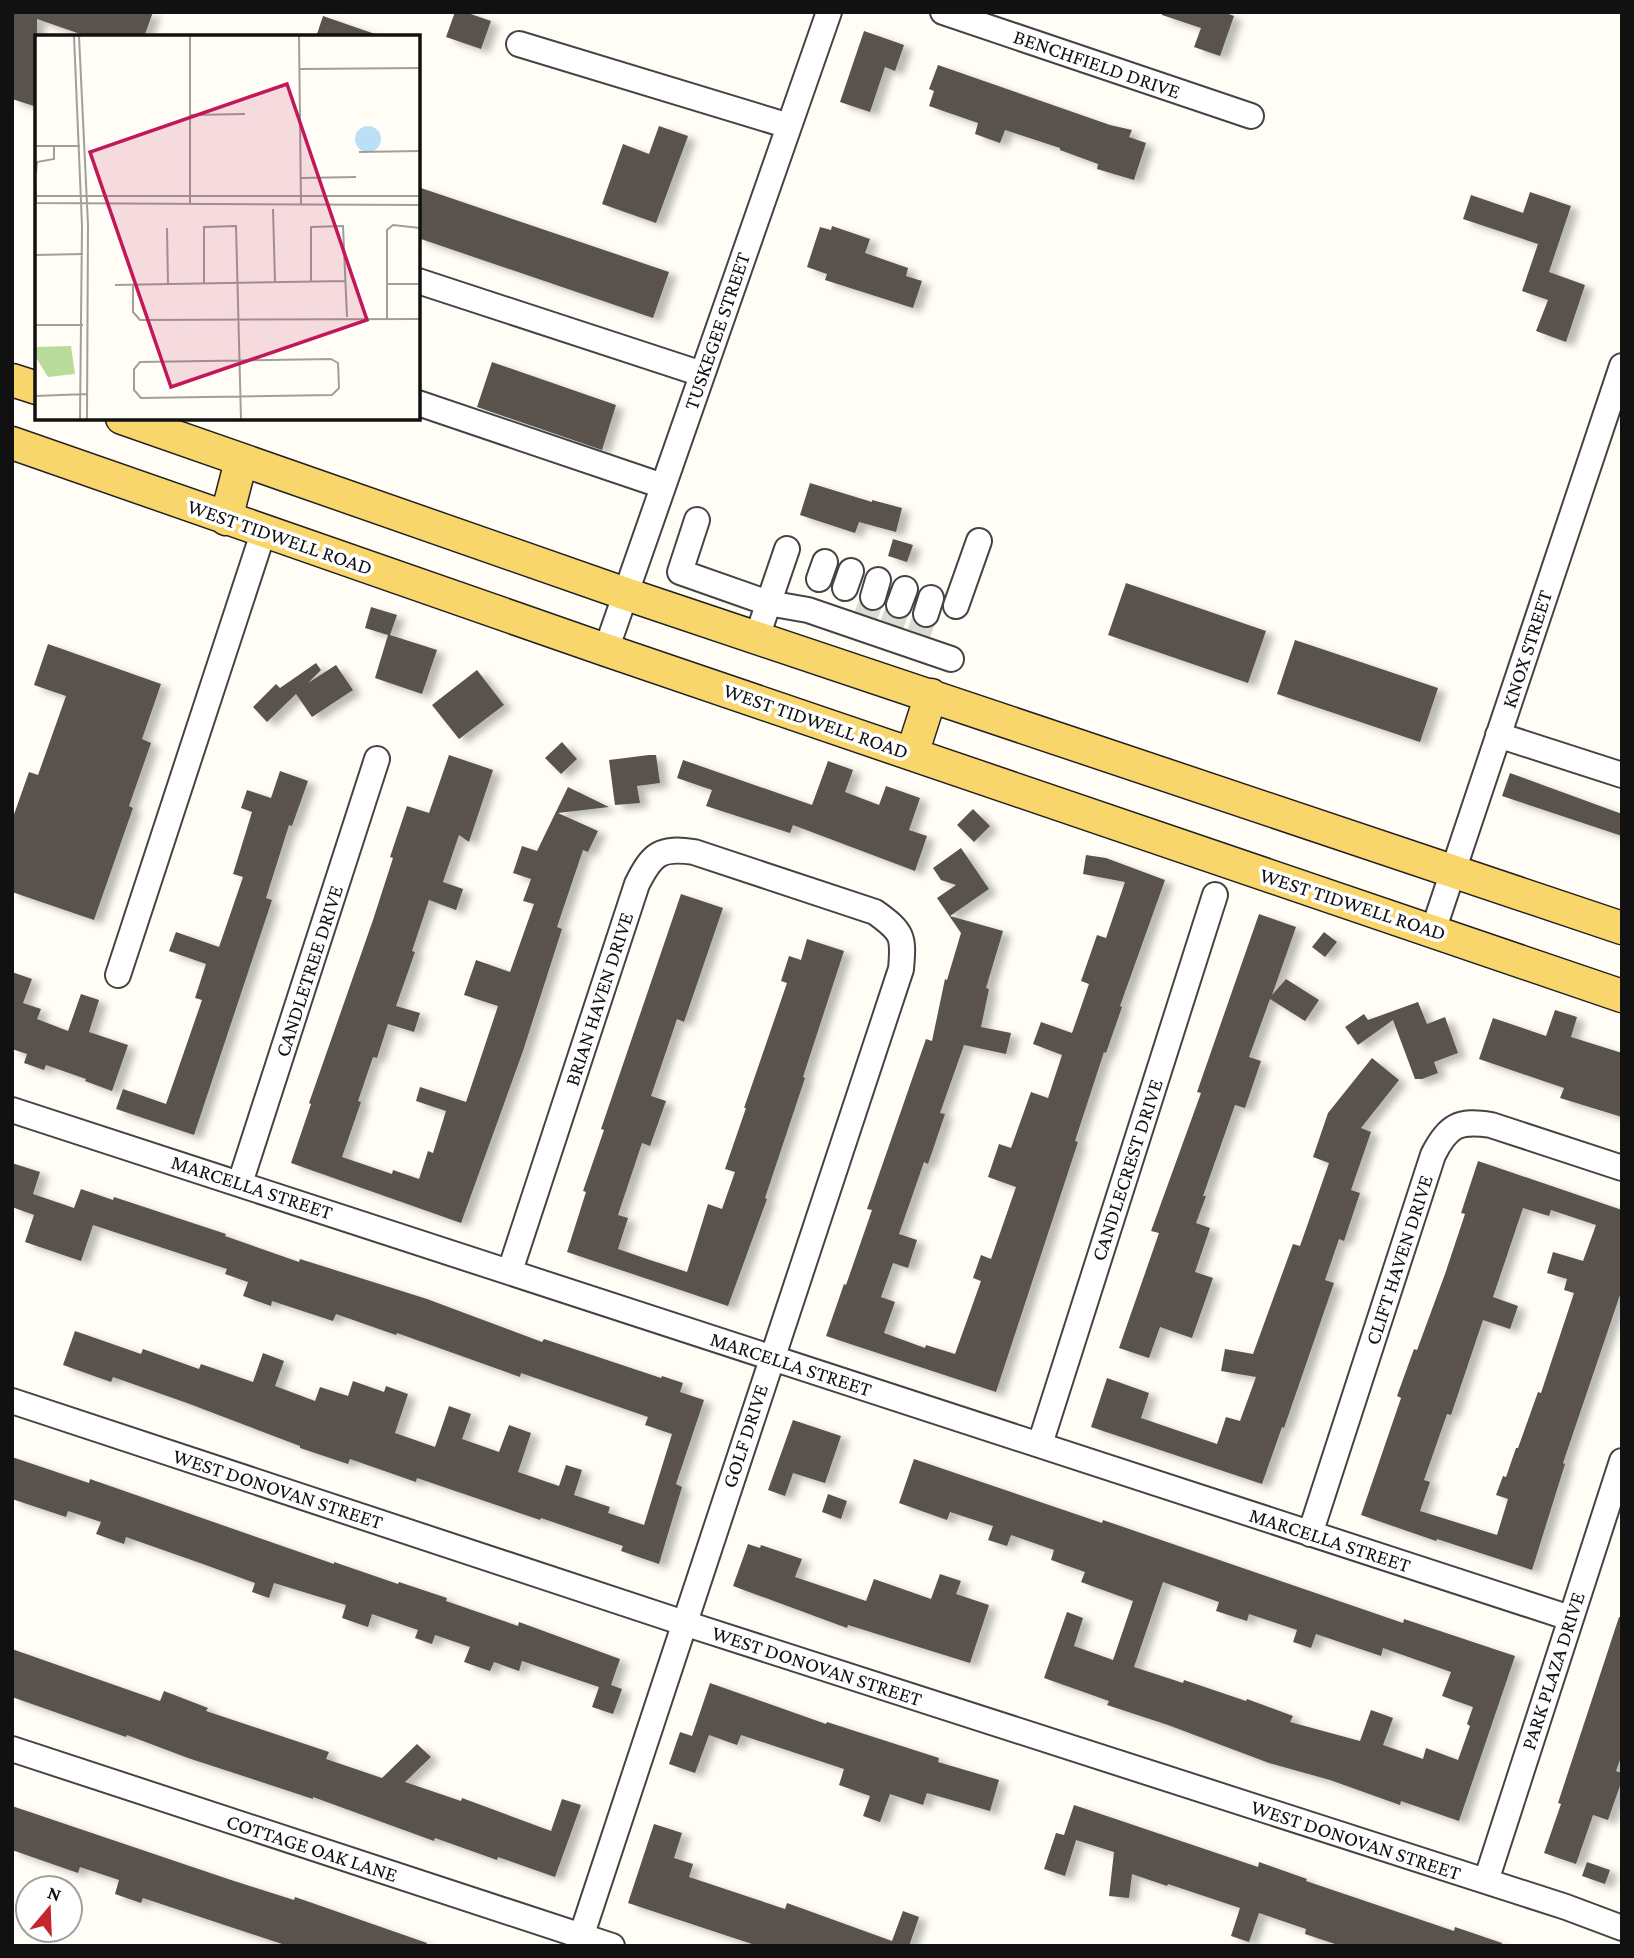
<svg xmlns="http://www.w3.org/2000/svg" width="1634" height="1958" font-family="'Crimson Pro',serif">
  <defs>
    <filter id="shadow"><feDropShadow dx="8" dy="4.5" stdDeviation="3.5" flood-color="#0004"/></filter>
  </defs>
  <rect width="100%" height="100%" fill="#fffdf5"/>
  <path fill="#5a524d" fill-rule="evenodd" filter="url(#shadow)" d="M 12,12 L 153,12 L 144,37 L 89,37 L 37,19 L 37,107 L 12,99 Z
    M 455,12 L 465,12 L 491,21 L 481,49 L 446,37 Z
    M 1162,12 L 1223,12 L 1234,16 L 1220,56 L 1194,47 L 1201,28 L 1162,15 Z
    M 323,16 L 375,34 L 374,37 L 316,37 Z
    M 864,31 L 904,45 L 895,71 L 885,67 L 870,112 L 840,102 Z
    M 938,65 L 1110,125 L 1132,130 L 1129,137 L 1146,143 L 1134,180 L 1097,169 L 1098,164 L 1060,150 L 1060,148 L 1005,130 L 1000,143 L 975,134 L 978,123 L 929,106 L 934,91 L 929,89 Z
    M 659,126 L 688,136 L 656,223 L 602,204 L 623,144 L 649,154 Z
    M 418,187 L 669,272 L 653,318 L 418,238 Z
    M 1530,192 L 1571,206 L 1549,272 L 1585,285 L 1566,342 L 1536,331 L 1548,300 L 1522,291 L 1538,244 L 1463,219 L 1471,195 L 1523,213 Z
    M 832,226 L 870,239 L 865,253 L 908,268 L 906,276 L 922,281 L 913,308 L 825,280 L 827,274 L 807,267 L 820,227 L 831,230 Z
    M 492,362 L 616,405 L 602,450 L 477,407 Z
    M 810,483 L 872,502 L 872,500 L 902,508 L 896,532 L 859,522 L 855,533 L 800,515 Z
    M 893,539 L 913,545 L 907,562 L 888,556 Z
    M 1126,583 L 1266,631 L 1248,683 L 1108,635 Z
    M 371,607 L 397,615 L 390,635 L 437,650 L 422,694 L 375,678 L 388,635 L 365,628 Z
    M 1295,640 L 1438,688 L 1420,742 L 1277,694 Z
    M 48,644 L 161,684 L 142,739 L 151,743 L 129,806 L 133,808 L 94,920 L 12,892 L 12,820 L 29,772 L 38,775 L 66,696 L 34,685 Z
    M 316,663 L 321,670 L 308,683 L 336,665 L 353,690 L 312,717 L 296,694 L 267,722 L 253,707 L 276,684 L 280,688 Z
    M 477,670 L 504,705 L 459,739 L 432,705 Z
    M 562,742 L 577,759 L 561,774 L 545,758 Z
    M 449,755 L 493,770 L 469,842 L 459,835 L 443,882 L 463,889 L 456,910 L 429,900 L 412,951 L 415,952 L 396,1006 L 420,1013 L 414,1032 L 388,1024 L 377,1058 L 373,1057 L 358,1101 L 361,1102 L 342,1157 L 392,1174 L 393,1170 L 419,1179 L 428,1151 L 433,1153 L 446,1111 L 416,1101 L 420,1087 L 466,1102 L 498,1006 L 464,995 L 476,960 L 510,972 L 534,904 L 523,901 L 531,879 L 513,873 L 522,846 L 537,851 L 568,787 L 609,807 L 558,813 L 598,831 L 588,852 L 583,850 L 557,927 L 562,929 L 523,1051 L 461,1223 L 291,1163 L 311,1104 L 309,1103 L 373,920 L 393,858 L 390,857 L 407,806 L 429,813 Z
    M 649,755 L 656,755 L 660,783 L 637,786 L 640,803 L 615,805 L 609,760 Z
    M 683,760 L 812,805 L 828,761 L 853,770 L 845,792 L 879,805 L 886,786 L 920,798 L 909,830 L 927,836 L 915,871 L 793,825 L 790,833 L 706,806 L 712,790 L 677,778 Z
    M 280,771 L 308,781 L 292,826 L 289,825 L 266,898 L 272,900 L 194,1135 L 116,1109 L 123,1089 L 166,1104 L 202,1000 L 195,998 L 206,964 L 169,951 L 176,932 L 219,947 L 243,877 L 233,874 L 252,812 L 241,808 L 247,790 L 271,798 Z
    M 1510,773 L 1622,814 L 1622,836 L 1502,796 Z
    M 973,809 L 990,826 L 974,842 L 957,825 Z
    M 961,848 L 989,889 L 950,916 L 1003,931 L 986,988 L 989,989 L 981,1027 L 1011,1033 L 1006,1054 L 964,1045 L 940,1113 L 945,1114 L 928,1164 L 924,1162 L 899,1234 L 917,1240 L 908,1268 L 893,1263 L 881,1297 L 895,1302 L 884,1333 L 925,1348 L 926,1345 L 955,1354 L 981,1281 L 973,1278 L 981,1255 L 991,1259 L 1016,1187 L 988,1177 L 999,1144 L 1011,1148 L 1031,1092 L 1048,1098 L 1062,1055 L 1033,1044 L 1041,1022 L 1072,1033 L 1089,984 L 1081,981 L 1097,935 L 1106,938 L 1125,882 L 1083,874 L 1086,855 L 1106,858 L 1165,880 L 1120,1006 L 1122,1007 L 1106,1053 L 1104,1052 L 1075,1141 L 1078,1142 L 996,1392 L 826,1336 L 844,1284 L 846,1285 L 872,1210 L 867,1209 L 926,1039 L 932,1041 L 945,979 L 947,980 L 961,933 L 937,898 L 956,885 L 941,880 L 933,868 Z
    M 681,894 L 723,908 L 684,1022 L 677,1019 L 651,1096 L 666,1101 L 650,1146 L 642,1143 L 618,1215 L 628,1218 L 618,1249 L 647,1259 L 687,1272 L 708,1204 L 722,1209 L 735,1172 L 725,1169 L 746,1108 L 744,1108 L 787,983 L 781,981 L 789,956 L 801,960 L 807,939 L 844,951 L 803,1077 L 805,1078 L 765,1198 L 767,1199 L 728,1306 L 567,1252 L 586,1192 L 583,1191 L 604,1130 L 601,1129 Z
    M 1259,914 L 1296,927 L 1272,995 L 1286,979 L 1319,1000 L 1305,1021 L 1270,999 L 1249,1057 L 1261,1061 L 1245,1108 L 1235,1105 L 1203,1196 L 1206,1196 L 1196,1223 L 1210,1228 L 1195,1272 L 1213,1278 L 1192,1338 L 1160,1327 L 1149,1358 L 1119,1348 L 1159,1233 L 1151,1231 L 1201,1093 L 1197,1092 Z
    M 1324,932 L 1337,942 L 1325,957 L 1312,947 Z
    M 12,972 L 32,979 L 23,1003 L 41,1009 L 37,1019 L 68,1031 L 81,994 L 99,1000 L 89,1032 L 128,1045 L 112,1091 L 85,1081 L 86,1079 L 46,1065 L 44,1070 L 24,1063 L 27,1054 L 12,1049 Z
    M 1418,1002 L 1427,1024 L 1445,1017 L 1458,1053 L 1434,1062 L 1438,1073 L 1422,1079 L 1415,1079 L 1393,1020 L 1358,1045 L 1345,1027 L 1364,1014 L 1368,1020 Z
    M 1555,1010 L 1577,1017 L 1571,1037 L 1622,1053 L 1622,1117 L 1560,1098 L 1564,1088 L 1479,1059 L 1493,1018 L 1546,1036 Z
    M 1372,1058 L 1399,1080 L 1361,1128 L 1371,1132 L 1351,1190 L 1360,1193 L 1344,1241 L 1339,1239 L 1325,1280 L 1334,1283 L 1284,1428 L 1282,1427 L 1262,1484 L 1091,1427 L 1107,1378 L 1149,1393 L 1141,1418 L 1217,1444 L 1226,1417 L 1240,1421 L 1256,1377 L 1221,1371 L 1225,1349 L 1253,1354 L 1293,1244 L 1300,1246 L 1329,1163 L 1313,1157 L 1328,1113 Z
    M 1478,1161 L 1622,1210 L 1622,1289 L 1563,1463 L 1565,1464 L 1532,1570 L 1437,1539 L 1436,1541 L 1361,1515 L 1401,1398 L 1397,1396 L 1414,1349 L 1417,1350 L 1445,1274 L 1465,1214 L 1461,1213 ZM 1523,1208 L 1549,1216 L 1551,1210 L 1596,1225 L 1583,1261 L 1553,1252 L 1547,1273 L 1567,1279 L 1564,1290 L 1574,1293 L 1541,1393 L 1538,1392 L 1518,1448 L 1516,1448 L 1506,1477 L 1503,1476 L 1496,1495 L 1508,1499 L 1497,1535 L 1420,1511 L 1430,1482 L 1424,1480 L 1447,1414 L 1451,1415 L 1483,1320 L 1510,1329 L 1518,1306 L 1493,1297 Z
    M 12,1163 L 40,1172 L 33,1194 L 74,1208 L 81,1189 L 113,1200 L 114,1197 L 226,1234 L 225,1236 L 299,1262 L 300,1259 L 427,1299 L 542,1342 L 544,1339 L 661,1378 L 662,1376 L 683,1383 L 680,1392 L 704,1400 L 676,1484 L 682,1487 L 659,1564 L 621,1551 L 623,1546 L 541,1518 L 540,1520 L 417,1478 L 416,1482 L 350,1459 L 348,1464 L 300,1448 L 300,1446 L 187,1403 L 113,1377 L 111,1382 L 63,1365 L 75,1331 L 141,1354 L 143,1349 L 199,1369 L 201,1364 L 253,1382 L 263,1353 L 284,1361 L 275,1386 L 315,1401 L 320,1387 L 348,1396 L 353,1381 L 384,1392 L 386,1386 L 408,1394 L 395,1433 L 435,1447 L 449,1406 L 471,1414 L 462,1439 L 499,1452 L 509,1425 L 531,1433 L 518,1472 L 559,1486 L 566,1465 L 582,1470 L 574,1495 L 610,1507 L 608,1513 L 644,1525 L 672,1434 L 645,1425 L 648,1417 L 521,1373 L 520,1377 L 397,1333 L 396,1335 L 336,1314 L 333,1321 L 272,1301 L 271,1306 L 243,1296 L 248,1282 L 225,1274 L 227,1269 L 93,1225 L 81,1261 L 25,1242 L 34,1215 L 12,1207 Z
    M 793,1420 L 841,1436 L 825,1483 L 793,1473 L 785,1496 L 768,1490 Z
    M 12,1457 L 89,1483 L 90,1479 L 334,1564 L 334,1562 L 398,1584 L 399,1582 L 447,1598 L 446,1601 L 518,1626 L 519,1622 L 620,1659 L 611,1685 L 622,1689 L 613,1714 L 592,1707 L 599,1687 L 522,1661 L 519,1671 L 494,1662 L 490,1671 L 464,1662 L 470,1647 L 435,1635 L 432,1644 L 415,1638 L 418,1630 L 372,1614 L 368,1627 L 342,1618 L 346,1605 L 274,1583 L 269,1598 L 252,1592 L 255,1583 L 200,1563 L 126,1537 L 124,1544 L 96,1534 L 101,1522 L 68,1511 L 66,1517 L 12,1499 Z
    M 914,1459 L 1102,1523 L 1103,1520 L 1403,1623 L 1404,1619 L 1515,1656 L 1459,1821 L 1401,1801 L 1400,1805 L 1330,1780 L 1269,1763 L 1168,1725 L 1107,1705 L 1109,1701 L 1044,1678 L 1067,1612 L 1083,1618 L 1074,1646 L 1113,1660 L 1133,1601 L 1081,1582 L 1085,1572 L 1051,1560 L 1054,1550 L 1011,1535 L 1007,1546 L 988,1540 L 993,1526 L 950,1512 L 947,1520 L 899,1503 ZM 1163,1582 L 1219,1602 L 1216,1611 L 1247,1621 L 1249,1614 L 1297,1630 L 1293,1642 L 1311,1648 L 1316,1634 L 1381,1656 L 1383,1648 L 1451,1672 L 1442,1696 L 1473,1707 L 1467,1724 L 1470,1726 L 1458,1760 L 1426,1748 L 1423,1759 L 1383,1745 L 1393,1718 L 1371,1710 L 1360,1741 L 1290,1722 L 1293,1716 L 1247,1699 L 1246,1701 L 1184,1680 L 1183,1683 L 1134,1667 Z
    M 828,1494 L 847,1501 L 841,1519 L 822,1512 Z
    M 748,1544 L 760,1548 L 761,1545 L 802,1559 L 795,1577 L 866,1601 L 874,1579 L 931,1599 L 940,1574 L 961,1581 L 956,1594 L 989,1605 L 970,1663 L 848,1625 L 847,1628 L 733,1586 Z
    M 1619,1617 L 1622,1617 L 1622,1754 L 1616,1771 L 1622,1773 L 1622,1780 L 1608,1820 L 1593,1815 L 1576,1864 L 1544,1853 L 1561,1804 L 1558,1803 Z
    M 12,1649 L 160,1701 L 164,1691 L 208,1708 L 206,1711 L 329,1752 L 326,1759 L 382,1778 L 417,1744 L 431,1757 L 405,1782 L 461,1801 L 462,1798 L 551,1831 L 562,1799 L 581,1805 L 555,1877 L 498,1857 L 497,1860 L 435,1838 L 434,1841 L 313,1797 L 313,1799 L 188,1758 L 127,1735 L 126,1737 L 12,1697 Z
    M 710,1683 L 826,1724 L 827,1722 L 939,1758 L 938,1762 L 999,1780 L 990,1811 L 927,1793 L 923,1805 L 890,1794 L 880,1822 L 863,1816 L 870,1796 L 839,1785 L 844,1769 L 741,1735 L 737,1745 L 709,1735 L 695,1773 L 669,1764 L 680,1732 L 692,1736 Z
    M 1074,1805 L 1258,1867 L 1259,1862 L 1307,1879 L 1306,1881 L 1454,1931 L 1455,1927 L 1502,1943 L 1501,1946 L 1341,1946 L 1305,1934 L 1306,1929 L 1259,1913 L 1249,1942 L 1231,1936 L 1240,1908 L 1168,1884 L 1167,1886 L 1132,1874 L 1129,1898 L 1109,1896 L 1114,1852 L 1076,1840 L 1065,1876 L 1044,1869 L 1056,1833 L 1064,1835 Z
    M 12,1806 L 231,1880 L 294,1900 L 295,1897 L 427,1943 L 426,1946 L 288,1946 L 143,1898 L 141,1903 L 115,1894 L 119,1880 L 80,1867 L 78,1873 L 12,1850 Z
    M 654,1824 L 682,1833 L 674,1858 L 693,1864 L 689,1877 L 785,1909 L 787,1903 L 892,1941 L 903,1911 L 919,1917 L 909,1946 L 758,1946 L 628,1903 Z
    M 1587,1862 L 1610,1870 L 1605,1884 L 1582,1876 Z"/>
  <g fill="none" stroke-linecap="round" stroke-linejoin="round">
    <path stroke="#dbdad3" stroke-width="24" stroke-dasharray="24 12" stroke-linecap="butt" d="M 865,618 L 873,597
      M 891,627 L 899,605
      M 919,633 L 926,614"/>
    <defs>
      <path id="minor" d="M 943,12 L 1251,116
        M 519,44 L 789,126
        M 418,281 L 702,374
        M 418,403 L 663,486
        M 697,520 L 680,572 L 768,603 L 808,610 L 951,659
        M 819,579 L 825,562
        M 845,588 L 851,571
        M 873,597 L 878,580
        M 899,605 L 905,589
        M 956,606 L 979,541
        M 926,614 L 931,598
        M 757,637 L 787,549
        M 606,650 L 829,12
        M 1498,735 L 1622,775
        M 1433,931 L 1622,366
        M 118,975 L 264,530
        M 12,1110 L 1570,1618
        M 240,1183 L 377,759
        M 510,1271 L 637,884 C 652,854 660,847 694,852 L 875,912 C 903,932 904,936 901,969 L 578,1946
        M 12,1401 L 684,1623 L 1566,1907 L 1622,1928
        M 1040,1444 L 1215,895
        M 1310,1534 L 1433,1155 C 1448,1125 1459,1120 1491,1125 L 1622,1168
        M 12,1749 L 612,1946
        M 1486,1881 L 1622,1461"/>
      <path id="major" d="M 12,380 L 37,388
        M 122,418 L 626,594 L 1622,928
        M 12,443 L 606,650 L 1622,996
        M 226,519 L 241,461
        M 912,754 L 931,695"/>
    </defs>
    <use href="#minor" stroke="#444" stroke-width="28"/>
    <use href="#major" stroke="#222" stroke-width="35"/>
    <use href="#minor" stroke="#fff" stroke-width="24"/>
    <use href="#major" stroke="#f9d66b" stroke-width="32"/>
  </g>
  <g text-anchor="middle" stroke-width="7" stroke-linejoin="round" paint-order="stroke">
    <g font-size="21" fill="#111" stroke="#fff">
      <text transform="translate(1097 64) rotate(19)" y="7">BENCHFIELD DRIVE</text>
      <text transform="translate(717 331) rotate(-71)" y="7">TUSKEGEE STREET</text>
      <text transform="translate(280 537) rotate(19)" y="7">WEST TIDWELL ROAD</text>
      <text transform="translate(1527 649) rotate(-72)" y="7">KNOX STREET</text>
      <text transform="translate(816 721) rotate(19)" y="7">WEST TIDWELL ROAD</text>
      <text transform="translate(1353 904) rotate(18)" y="7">WEST TIDWELL ROAD</text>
      <text transform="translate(309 971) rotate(-72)" y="7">CANDLETREE DRIVE</text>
      <text transform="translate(599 999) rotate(-72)" y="7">BRIAN HAVEN DRIVE</text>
      <text transform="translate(1127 1170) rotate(-72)" y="7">CANDLECREST DRIVE</text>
      <text transform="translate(252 1187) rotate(18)" y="7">MARCELLA STREET</text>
      <text transform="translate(1399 1260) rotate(-72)" y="7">CLIFT HAVEN DRIVE</text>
      <text transform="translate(791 1364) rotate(18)" y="7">MARCELLA STREET</text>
      <text transform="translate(745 1436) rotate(-72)" y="7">GOLF DRIVE</text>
      <text transform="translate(278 1489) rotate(18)" y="7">WEST DONOVAN STREET</text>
      <text transform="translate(1330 1540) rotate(18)" y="7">MARCELLA STREET</text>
      <text transform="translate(817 1666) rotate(18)" y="7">WEST DONOVAN STREET</text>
      <text transform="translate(1553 1671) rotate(-72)" y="7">PARK PLAZA DRIVE</text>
      <text transform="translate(1356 1840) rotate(18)" y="7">WEST DONOVAN STREET</text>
      <text transform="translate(312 1848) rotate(18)" y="7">COTTAGE OAK LANE</text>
    </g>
  </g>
  <g transform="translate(35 35)">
    <rect width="385" height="385" fill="#fffdf5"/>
    <path d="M 36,311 L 40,339 L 13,342 L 0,321 L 0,312 Z" fill="#b9dc9c"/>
    <path d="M320 104a13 13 0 1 1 26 0a13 13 0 1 1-26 0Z" fill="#b9e0f7"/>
    <path fill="none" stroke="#a09f9a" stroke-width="2" d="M 39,1 L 47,191 L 45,384M 44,1 L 53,190 L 52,384M 155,1 L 155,170M 264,1 L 266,169M 265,34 L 385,33M 155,80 L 210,79M 0,111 L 45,111M 324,117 L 385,116M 0,138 L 1,168M 1,138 L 2,127 L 19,124 L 19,111M 266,143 L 321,142M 0,161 L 385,161M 0,168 L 385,170M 238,174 L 240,247M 132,193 L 133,249M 0,220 L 48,219M 276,247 L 276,192 L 308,191 L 312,282M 169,249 L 169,192 L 201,191 L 206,384M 352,249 L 385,249M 80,250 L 311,246M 98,250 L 98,277 L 105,285 L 385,284M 352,284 L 352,195 L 358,190 L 385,193M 0,290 L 48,290M 296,324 L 303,328 L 304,353 L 297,360 L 106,363 L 99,355 L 99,334 L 105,327 ZM 0,361 L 52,359"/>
    <path fill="#c2185b" fill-opacity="0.15" stroke="#c2185b" stroke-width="3.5" d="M 252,49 L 332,285 L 136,352 L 55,117 Z"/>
    <rect width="385" height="385" fill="none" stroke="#111" stroke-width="3.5"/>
  </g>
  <rect width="1634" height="1958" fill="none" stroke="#111111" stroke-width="28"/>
  <g transform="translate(49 1909) rotate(19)"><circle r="33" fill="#ffffff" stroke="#a0a0a0" stroke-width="2"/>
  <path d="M0-5L12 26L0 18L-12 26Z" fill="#c4262e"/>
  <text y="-10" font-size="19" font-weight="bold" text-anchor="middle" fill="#111111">N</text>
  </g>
</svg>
